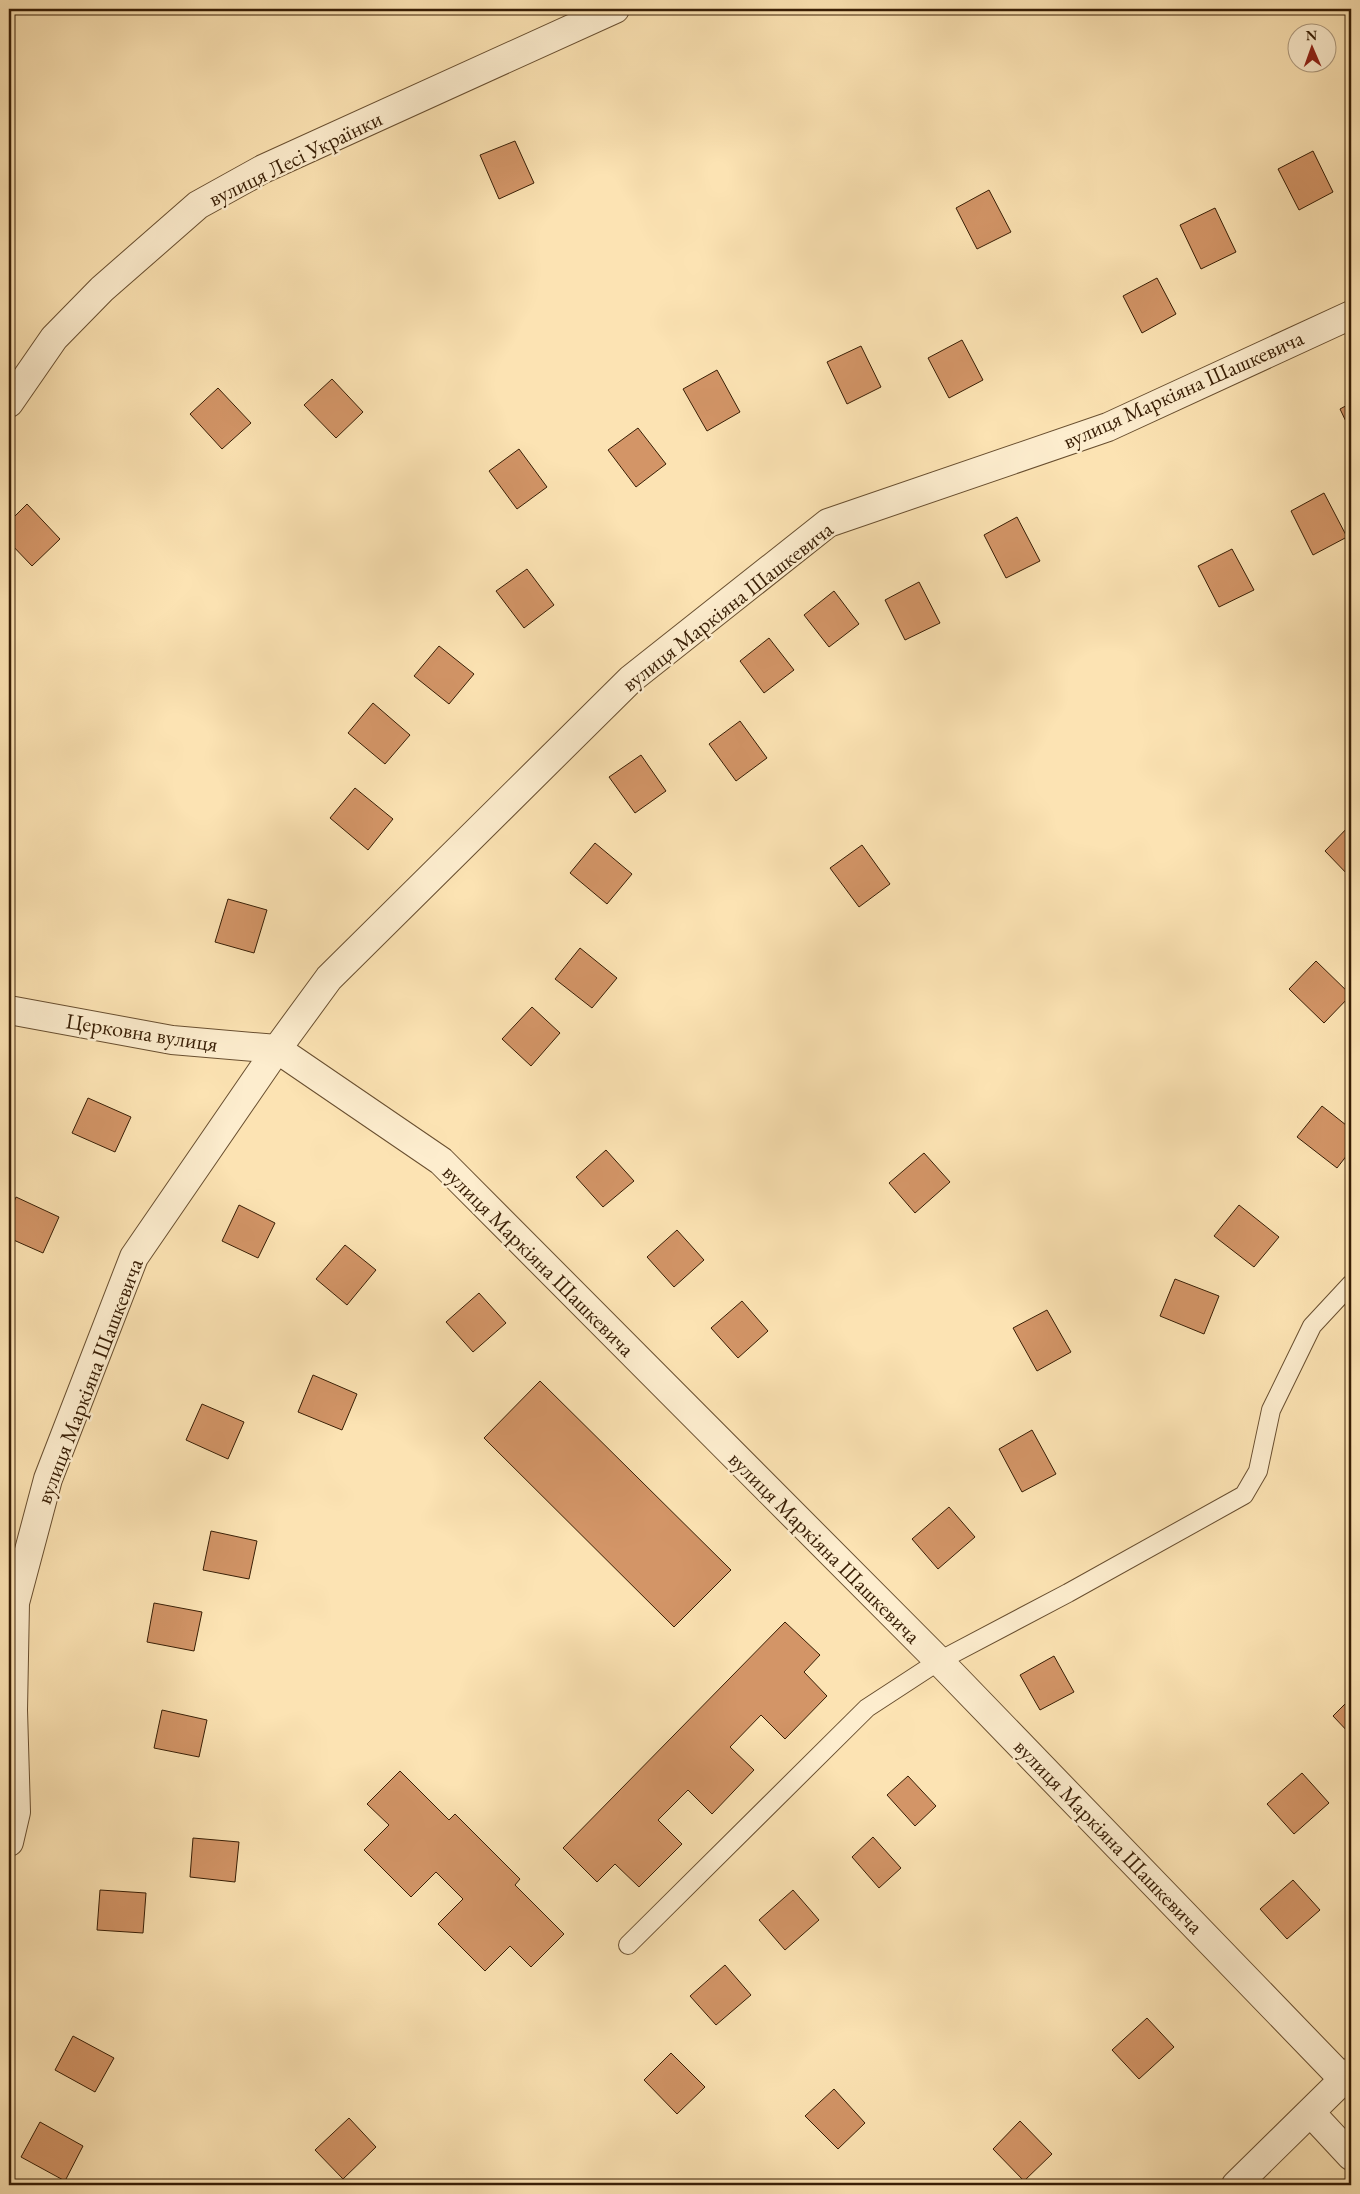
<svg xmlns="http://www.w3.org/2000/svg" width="1360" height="2194" font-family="'EB Garamond',serif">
  <rect width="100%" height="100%" fill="#fce3b3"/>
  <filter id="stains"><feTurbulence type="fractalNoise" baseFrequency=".004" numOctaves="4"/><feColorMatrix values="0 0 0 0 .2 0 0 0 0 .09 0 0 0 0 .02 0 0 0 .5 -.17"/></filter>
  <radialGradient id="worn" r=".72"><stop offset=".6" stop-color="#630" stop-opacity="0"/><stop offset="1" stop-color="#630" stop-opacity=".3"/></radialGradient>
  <path fill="#d39567" stroke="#381e05" d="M 515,141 L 534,183 L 499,199 L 480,155 Z
    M 1313,151 L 1333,192 L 1299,210 L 1278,169 Z
    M 989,190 L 1011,232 L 977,249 L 956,208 Z
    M 1215,208 L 1236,252 L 1201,269 L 1180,225 Z
    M 1157,278 L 1176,314 L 1142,333 L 1123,296 Z
    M 962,340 L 983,380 L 949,398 L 928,358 Z
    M 861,346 L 881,387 L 847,404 L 827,362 Z
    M 717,370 L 740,412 L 707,431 L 683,389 Z
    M 332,379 L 363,412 L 336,438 L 304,405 Z
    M 218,388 L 251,423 L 222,449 L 190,414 Z
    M 1351,403 L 1351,432 L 1340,409 Z
    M 638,428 L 666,464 L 636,487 L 608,450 Z
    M 519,449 L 547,487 L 517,509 L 489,471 Z
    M 1324,493 L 1347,537 L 1313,555 L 1291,511 Z
    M 27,504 L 60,539 L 32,566 L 9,542 L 9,522 Z
    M 1017,517 L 1040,561 L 1006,578 L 984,535 Z
    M 1232,549 L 1254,590 L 1219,607 L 1198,566 Z
    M 527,569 L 554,605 L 524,628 L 496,591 Z
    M 919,582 L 940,623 L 905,640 L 885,600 Z
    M 834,591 L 859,624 L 829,647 L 804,615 Z
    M 769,638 L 794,670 L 764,693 L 740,661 Z
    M 439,646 L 474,674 L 449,704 L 414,676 Z
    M 373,703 L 410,735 L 385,764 L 348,733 Z
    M 740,721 L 767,758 L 736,781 L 709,744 Z
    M 641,755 L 666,791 L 635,813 L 609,777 Z
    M 355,788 L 393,819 L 368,850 L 330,818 Z
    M 1351,824 L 1351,878 L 1325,851 Z
    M 595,843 L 632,874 L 607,904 L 570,873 Z
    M 862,845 L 890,884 L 859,907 L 830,868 Z
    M 228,899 L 267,910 L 254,953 L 215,942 Z
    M 580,948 L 617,978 L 592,1008 L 555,979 Z
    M 1316,961 L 1351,995 L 1324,1023 L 1289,989 Z
    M 532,1007 L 560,1033 L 531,1066 L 502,1039 Z
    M 88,1098 L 131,1117 L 115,1152 L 72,1133 Z
    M 1322,1106 L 1351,1129 L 1351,1150 L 1337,1168 L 1297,1137 Z
    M 606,1150 L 634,1181 L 603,1207 L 576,1177 Z
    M 924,1153 L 950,1182 L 915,1213 L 889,1183 Z
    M 16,1197 L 59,1217 L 43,1253 L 9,1238 L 9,1214 Z
    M 239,1205 L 275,1223 L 258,1258 L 222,1241 Z
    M 1239,1205 L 1279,1237 L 1254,1267 L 1214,1236 Z
    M 677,1230 L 704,1260 L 674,1287 L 647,1257 Z
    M 345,1245 L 376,1270 L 347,1305 L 316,1279 Z
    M 1175,1279 L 1219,1296 L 1204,1334 L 1160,1316 Z
    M 479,1293 L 506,1323 L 473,1352 L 446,1322 Z
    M 742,1301 L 768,1331 L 738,1358 L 711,1328 Z
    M 1047,1310 L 1071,1352 L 1037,1371 L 1013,1328 Z
    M 313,1375 L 357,1394 L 342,1430 L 298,1412 Z
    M 540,1381 L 731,1570 L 674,1627 L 484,1438 Z
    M 202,1404 L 244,1422 L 228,1459 L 186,1440 Z
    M 1032,1430 L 1056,1474 L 1022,1492 L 999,1449 Z
    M 949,1507 L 975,1537 L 938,1569 L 912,1539 Z
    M 211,1531 L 257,1541 L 249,1579 L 203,1570 Z
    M 154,1603 L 202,1612 L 194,1651 L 147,1642 Z
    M 785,1622 L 820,1655 L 804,1672 L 827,1696 L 785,1739 L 761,1715 L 730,1747 L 754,1770 L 712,1814 L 688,1790 L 658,1820 L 682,1844 L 639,1887 L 615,1864 L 597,1882 L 563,1848 Z
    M 1054,1656 L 1074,1692 L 1040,1710 L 1020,1675 Z
    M 1351,1698 L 1351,1735 L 1333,1716 Z
    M 162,1710 L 207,1720 L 199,1757 L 154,1748 Z
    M 400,1771 L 449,1820 L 455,1814 L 520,1879 L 515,1885 L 564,1934 L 531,1967 L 510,1946 L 485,1971 L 438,1924 L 463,1899 L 436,1872 L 411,1897 L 364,1850 L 389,1825 L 367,1804 Z
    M 1302,1773 L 1329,1803 L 1294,1834 L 1267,1804 Z
    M 908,1776 L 936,1806 L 915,1826 L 887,1795 Z
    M 873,1837 L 901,1868 L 879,1888 L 852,1857 Z
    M 193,1838 L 239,1842 L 235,1882 L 190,1877 Z
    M 1293,1880 L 1320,1910 L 1287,1939 L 1260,1909 Z
    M 100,1890 L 146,1893 L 143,1933 L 97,1930 Z
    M 793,1890 L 819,1920 L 785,1950 L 759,1920 Z
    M 725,1965 L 751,1995 L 716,2025 L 690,1996 Z
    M 1147,2018 L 1174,2047 L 1139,2079 L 1112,2050 Z
    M 73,2036 L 114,2058 L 95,2092 L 55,2070 Z
    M 671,2053 L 705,2087 L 677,2114 L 644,2080 Z
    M 834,2089 L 865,2123 L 838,2149 L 805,2116 Z
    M 349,2118 L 376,2147 L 343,2179 L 315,2150 Z
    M 1020,2121 L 1052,2154 L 1024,2181 L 993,2149 Z
    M 40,2122 L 83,2146 L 65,2181 L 21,2157 Z"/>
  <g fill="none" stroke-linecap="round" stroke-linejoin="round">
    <defs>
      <path id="service" d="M 628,1945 L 867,1708 L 939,1661 L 1068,1593 L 1244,1495 L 1258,1471 L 1271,1410 L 1312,1326 L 1351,1284"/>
      <path id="minor" d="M 9,403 L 54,338 L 102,289 L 198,205 L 263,169 L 615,9
        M 9,1010 L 172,1040 L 277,1049 L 441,1161 L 939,1661 L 1344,2080
        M 9,1842 L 16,1812 L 13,1710 L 15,1603 L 48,1479 L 134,1257 L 277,1049 L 329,978 L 631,679 L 828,523 L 1108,427 L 1351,315
        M 1311,2113 L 1351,2156"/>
      <path id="tertiary" d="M 1236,2185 L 1351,2072"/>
    </defs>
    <use href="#service" stroke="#694f30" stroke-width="20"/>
    <use href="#minor" stroke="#694f30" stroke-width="30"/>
    <use href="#tertiary" stroke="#694f30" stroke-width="30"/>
    <use href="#service" stroke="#fdedce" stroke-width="18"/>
    <use href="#minor" stroke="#fdedce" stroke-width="28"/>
    <use href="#tertiary" stroke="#fdedce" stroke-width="28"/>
  </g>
  <g text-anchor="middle" stroke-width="5" stroke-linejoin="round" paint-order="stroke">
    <g font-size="22" fill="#381e05" stroke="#fdedce">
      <text transform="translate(295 158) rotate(-26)" y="8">вулиця Лесі Українки</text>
      <text transform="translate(1183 389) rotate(-24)" y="8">вулиця Маркіяна Шашкевича</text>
      <text transform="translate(727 606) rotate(-38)" y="8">вулиця Маркіяна Шашкевича</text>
      <text transform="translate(142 1032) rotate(9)" y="8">Церковна вулиця</text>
      <text transform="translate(539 1260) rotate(45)" y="8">вулиця Маркіяна Шашкевича</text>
      <text transform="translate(89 1381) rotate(-69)" y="8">вулиця Маркіяна Шашкевича</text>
      <text transform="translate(825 1547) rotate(45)" y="8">вулиця Маркіяна Шашкевича</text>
      <text transform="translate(1109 1836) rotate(46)" y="8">вулиця Маркіяна Шашкевича</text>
    </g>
  </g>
  <rect width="1360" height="2194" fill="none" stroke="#fce3b3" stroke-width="30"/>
  <rect x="10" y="10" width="1340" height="2174" fill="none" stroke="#381e05" stroke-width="2.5"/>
  <rect x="15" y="15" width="1330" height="2164" fill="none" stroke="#381e05"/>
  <g transform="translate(1312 48) rotate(358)"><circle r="24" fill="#fdedce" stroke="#ae9a7e"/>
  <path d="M0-4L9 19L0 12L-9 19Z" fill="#8f2418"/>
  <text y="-8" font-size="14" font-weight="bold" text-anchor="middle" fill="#381e05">N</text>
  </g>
  <rect width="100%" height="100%" filter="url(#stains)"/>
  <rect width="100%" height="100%" fill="url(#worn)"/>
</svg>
